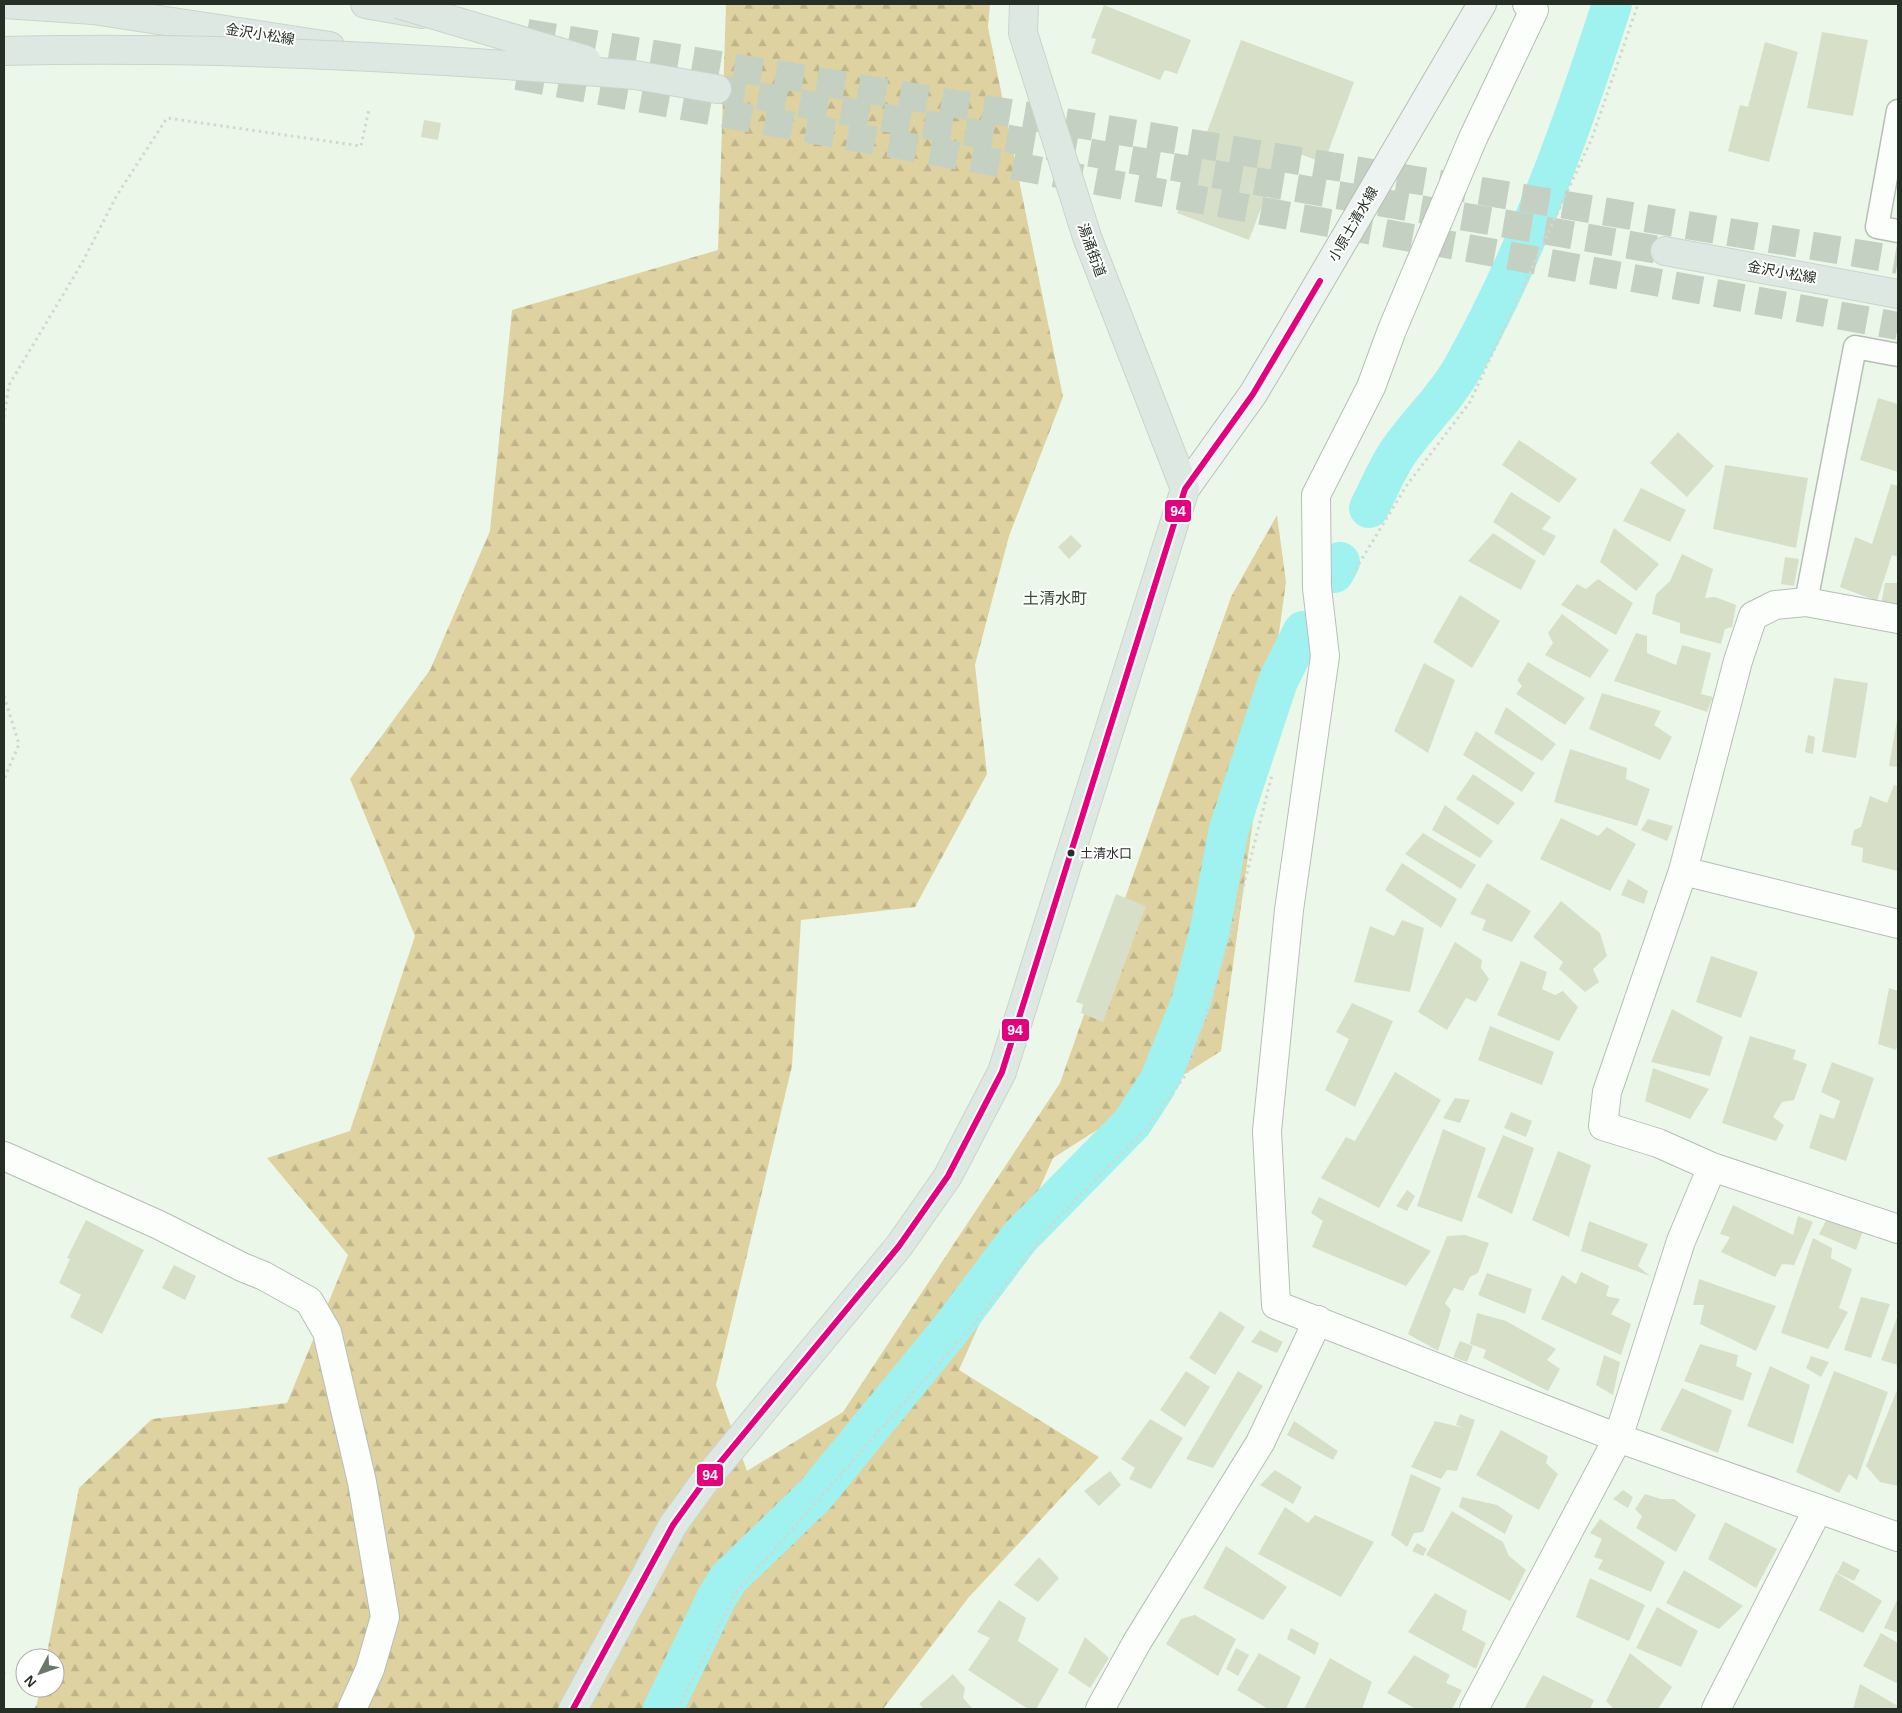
<svg xmlns="http://www.w3.org/2000/svg" width="1902" height="1713" font-family="Helvetica,'Noto Sans JP',sans-serif">
  <defs>
    <pattern id="forest-firs" width="22" height="20" patternUnits="userSpaceOnUse" patternTransform="scale(1.25)"><rect width="22" height="20" fill="#dfd2a1"/><path d="M5 1l3.5 6h-7zM16 11l3.5 6h-7z" fill="#bfb58a"/></pattern>
  </defs>
  <rect width="100%" height="100%" fill="#ebf8e9"/>
  <path fill="url(#forest-firs)" d="M 726,4 L 990,4 L 988,27 L 1063,397 L 1009,536 L 975,665 L 987,774 L 915,907 L 801,920 L 792,1066 L 716,1385 L 747,1471 L 843,1412 L 1060,1083 L 1231,597 L 1277,515 L 1286,582 L 1221,1051 L 1053,1158 L 959,1370 L 1099,1457 L 969,1597 L 883,1709 L 34,1709 L 37,1704 L 40,1688 L 55,1688 L 55,1658 L 46,1658 L 79,1488 L 152,1419 L 287,1403 L 348,1255 L 267,1158 L 350,1131 L 415,936 L 350,779 L 430,670 L 490,531 L 512,310 L 718,250 Z"/>
  <g fill="none" stroke-linecap="round" stroke-linejoin="round">
    <path stroke="#9ff2f0" stroke-width="40" d="M 1369,508 C 1379,489 1387,468 1399,451 C 1419,422 1446,398 1463,367 C 1527,253 1572,128 1612,4
      M 1334,573 L 1340,562
      M 1161,1077 L 1191,1002 L 1210,929 L 1229,829 L 1278,681 L 1303,631
      M 663,1709 L 717,1597 L 728,1579 L 815,1495 L 950,1330 L 1020,1237 L 1132,1123 L 1156,1086"/>
  </g>
  <path fill="#d7dfc8" d="M 1104,5 L 1191,40 L 1177,74 L 1165,70 L 1160,80 L 1091,53 L 1096,39 L 1091,38 Z
    M 1822,32 L 1868,40 L 1853,116 L 1807,108 Z
    M 1241,40 L 1354,82 L 1324,163 L 1284,148 L 1249,240 L 1177,213 Z
    M 1765,42 L 1798,52 L 1769,162 L 1728,151 L 1740,105 L 1748,107 Z
    M 424,120 L 441,123 L 438,140 L 421,137 Z
    M 1878,398 L 1898,404 L 1898,472 L 1860,460 Z
    M 1678,432 L 1714,466 L 1687,497 L 1650,463 Z
    M 1519,440 L 1577,479 L 1559,503 L 1502,465 Z
    M 1725,465 L 1808,478 L 1796,548 L 1713,529 Z
    M 1891,484 L 1898,486 L 1898,557 L 1892,555 L 1877,601 L 1840,587 L 1855,537 L 1872,544 Z
    M 1641,488 L 1686,510 L 1670,542 L 1623,521 Z
    M 1511,492 L 1551,517 L 1542,529 L 1556,536 L 1544,556 L 1493,522 Z
    M 1614,528 L 1659,564 L 1636,591 L 1600,562 Z
    M 1493,533 L 1536,561 L 1521,590 L 1468,561 Z
    M 1071,535 L 1082,546 L 1069,559 L 1058,547 Z
    M 1682,554 L 1713,569 L 1705,598 L 1715,597 L 1736,605 L 1732,627 L 1725,629 L 1721,644 L 1680,633 L 1680,623 L 1652,614 L 1656,594 L 1670,581 Z
    M 1785,557 L 1799,559 L 1794,586 L 1781,584 Z
    M 1598,579 L 1633,603 L 1616,635 L 1561,605 L 1577,584 L 1586,589 Z
    M 1885,583 L 1898,583 L 1898,606 L 1881,605 Z
    M 1460,595 L 1500,621 L 1472,668 L 1433,642 Z
    M 1562,614 L 1609,650 L 1590,678 L 1545,655 L 1553,643 L 1548,633 Z
    M 1636,633 L 1647,636 L 1647,653 L 1676,665 L 1682,645 L 1711,653 L 1701,694 L 1713,697 L 1707,712 L 1614,681 Z
    M 1528,662 L 1585,698 L 1565,725 L 1516,694 L 1522,686 L 1517,680 Z
    M 1424,663 L 1455,680 L 1428,753 L 1394,731 Z
    M 1834,678 L 1868,683 L 1856,758 L 1822,752 Z
    M 1602,693 L 1661,711 L 1654,725 L 1672,737 L 1660,760 L 1589,729 Z
    M 1506,707 L 1556,744 L 1542,761 L 1494,733 Z
    M 1897,720 L 1898,720 L 1898,767 L 1889,766 Z
    M 1476,731 L 1535,773 L 1522,792 L 1463,755 Z
    M 1808,735 L 1815,737 L 1813,754 L 1805,752 Z
    M 1570,749 L 1627,768 L 1626,779 L 1650,789 L 1637,826 L 1554,802 Z
    M 1473,774 L 1515,803 L 1498,825 L 1456,799 Z
    M 1894,785 L 1898,786 L 1897,871 L 1862,862 L 1863,848 L 1851,845 L 1854,830 L 1861,827 L 1870,796 L 1887,803 Z
    M 1445,805 L 1493,841 L 1480,858 L 1432,830 Z
    M 1561,818 L 1598,836 L 1607,827 L 1636,844 L 1610,891 L 1540,859 Z
    M 1648,819 L 1673,826 L 1667,841 L 1641,830 Z
    M 1423,833 L 1476,865 L 1461,889 L 1405,854 Z
    M 1402,863 L 1457,899 L 1441,928 L 1385,890 Z
    M 1628,879 L 1648,891 L 1644,904 L 1621,895 Z
    M 1487,883 L 1531,911 L 1512,942 L 1482,930 L 1486,920 L 1470,914 Z
    M 1116,894 L 1146,906 L 1103,1022 L 1081,1013 L 1083,1004 L 1076,1002 Z
    M 1561,901 L 1600,933 L 1607,956 L 1593,969 L 1599,982 L 1585,992 L 1559,969 L 1563,962 L 1533,937 Z
    M 1402,920 L 1424,928 L 1410,992 L 1354,982 L 1370,926 L 1394,936 Z
    M 1455,942 L 1482,960 L 1481,968 L 1489,979 L 1476,1002 L 1466,998 L 1447,1030 L 1418,1012 Z
    M 1711,956 L 1758,972 L 1741,1018 L 1696,1002 Z
    M 1521,961 L 1547,972 L 1542,989 L 1555,995 L 1563,991 L 1578,1007 L 1559,1041 L 1497,1015 Z
    M 1889,988 L 1898,991 L 1898,1043 L 1896,1050 L 1878,1044 Z
    M 1352,1003 L 1393,1021 L 1355,1107 L 1325,1090 L 1349,1039 L 1336,1032 Z
    M 1672,1009 L 1723,1037 L 1710,1076 L 1651,1062 Z
    M 1490,1026 L 1554,1052 L 1542,1085 L 1478,1060 Z
    M 1750,1036 L 1796,1050 L 1793,1059 L 1807,1064 L 1794,1100 L 1782,1102 L 1773,1117 L 1784,1125 L 1776,1141 L 1722,1123 Z
    M 1832,1062 L 1874,1078 L 1846,1161 L 1809,1148 L 1820,1114 L 1834,1119 L 1840,1101 L 1821,1092 Z
    M 1653,1068 L 1709,1089 L 1690,1119 L 1645,1101 Z
    M 1395,1072 L 1441,1100 L 1379,1208 L 1321,1178 L 1346,1137 L 1355,1141 Z
    M 1455,1098 L 1470,1100 L 1460,1123 L 1443,1118 Z
    M 1511,1112 L 1532,1121 L 1526,1137 L 1504,1128 Z
    M 1443,1129 L 1486,1148 L 1462,1222 L 1417,1206 Z
    M 1503,1135 L 1534,1148 L 1512,1214 L 1477,1197 Z
    M 1558,1151 L 1591,1165 L 1569,1237 L 1532,1220 Z
    M 1407,1190 L 1415,1196 L 1407,1211 L 1396,1206 Z
    M 1319,1197 L 1431,1251 L 1406,1286 L 1312,1247 L 1323,1221 L 1311,1213 Z
    M 1733,1205 L 1793,1235 L 1798,1216 L 1813,1222 L 1794,1265 L 1782,1264 L 1775,1277 L 1721,1252 L 1730,1237 L 1720,1234 Z
    M 1827,1219 L 1863,1231 L 1856,1250 L 1819,1234 Z
    M 86,1220 L 144,1250 L 102,1334 L 70,1317 L 81,1295 L 59,1283 L 70,1259 L 67,1258 Z
    M 1589,1221 L 1648,1244 L 1638,1266 L 1650,1276 L 1581,1251 Z
    M 1465,1235 L 1489,1243 L 1478,1273 L 1470,1277 L 1463,1291 L 1454,1288 L 1445,1303 L 1451,1310 L 1438,1351 L 1408,1334 L 1447,1236 Z
    M 1813,1238 L 1832,1248 L 1831,1258 L 1852,1269 L 1839,1308 L 1848,1312 L 1828,1349 L 1781,1333 Z
    M 174,1265 L 196,1276 L 185,1300 L 162,1288 Z
    M 1581,1272 L 1609,1286 L 1606,1296 L 1620,1299 L 1611,1314 L 1631,1324 L 1621,1355 L 1541,1319 L 1562,1275 L 1576,1284 Z
    M 1487,1273 L 1532,1289 L 1525,1314 L 1478,1295 Z
    M 1699,1279 L 1776,1306 L 1756,1351 L 1700,1324 L 1704,1305 L 1693,1305 Z
    M 1861,1297 L 1890,1304 L 1871,1358 L 1844,1350 Z
    M 1220,1311 L 1245,1327 L 1215,1375 L 1189,1358 Z
    M 1477,1313 L 1506,1321 L 1556,1349 L 1547,1360 L 1560,1369 L 1548,1391 L 1483,1358 L 1486,1350 L 1470,1344 Z
    M 1898,1315 L 1898,1365 L 1881,1360 Z
    M 1260,1330 L 1283,1342 L 1277,1353 L 1251,1342 Z
    M 1460,1341 L 1473,1346 L 1467,1362 L 1453,1357 Z
    M 1700,1344 L 1738,1355 L 1736,1366 L 1752,1373 L 1743,1401 L 1684,1381 Z
    M 1604,1355 L 1620,1362 L 1613,1395 L 1596,1385 Z
    M 1811,1356 L 1829,1362 L 1821,1377 L 1806,1368 Z
    M 1770,1366 L 1810,1385 L 1793,1444 L 1747,1426 Z
    M 1186,1371 L 1210,1387 L 1185,1427 L 1160,1410 Z
    M 1238,1371 L 1263,1386 L 1213,1468 L 1186,1459 Z
    M 1834,1371 L 1888,1392 L 1857,1480 L 1849,1474 L 1839,1493 L 1796,1472 Z
    M 1682,1388 L 1732,1410 L 1718,1453 L 1660,1430 Z
    M 1898,1388 L 1898,1486 L 1880,1482 L 1866,1466 Z
    M 1460,1414 L 1475,1420 L 1457,1471 L 1447,1470 L 1441,1479 L 1411,1467 L 1435,1421 L 1464,1428 L 1456,1425 Z
    M 1150,1419 L 1183,1438 L 1151,1489 L 1129,1479 L 1135,1468 L 1121,1459 Z
    M 1294,1421 L 1338,1451 L 1333,1460 L 1287,1435 Z
    M 1501,1430 L 1548,1456 L 1546,1463 L 1558,1474 L 1539,1510 L 1476,1475 Z
    M 1275,1470 L 1302,1487 L 1293,1504 L 1260,1485 Z
    M 1110,1471 L 1121,1485 L 1099,1506 L 1084,1491 Z
    M 1411,1474 L 1441,1488 L 1423,1532 L 1414,1533 L 1407,1547 L 1391,1535 Z
    M 1623,1490 L 1633,1497 L 1628,1508 L 1613,1499 Z
    M 1645,1494 L 1661,1499 L 1674,1499 L 1696,1515 L 1676,1552 L 1636,1528 L 1642,1516 L 1635,1509 Z
    M 1462,1497 L 1497,1505 L 1513,1516 L 1505,1534 L 1459,1507 Z
    M 1285,1507 L 1308,1523 L 1315,1515 L 1374,1542 L 1341,1597 L 1258,1554 Z
    M 1452,1511 L 1503,1542 L 1509,1556 L 1526,1570 L 1510,1601 L 1426,1555 Z
    M 1600,1519 L 1665,1562 L 1651,1592 L 1598,1569 L 1603,1560 L 1594,1557 L 1602,1539 L 1590,1533 Z
    M 1725,1522 L 1777,1549 L 1756,1588 L 1708,1559 Z
    M 1417,1543 L 1427,1549 L 1423,1556 L 1412,1551 Z
    M 1226,1546 L 1287,1587 L 1263,1620 L 1203,1588 Z
    M 1039,1557 L 1059,1578 L 1038,1602 L 1014,1585 Z
    M 1843,1561 L 1860,1570 L 1854,1581 L 1837,1573 Z
    M 1684,1570 L 1743,1606 L 1719,1629 L 1666,1603 Z
    M 1836,1573 L 1882,1601 L 1863,1633 L 1819,1610 Z
    M 1590,1578 L 1645,1605 L 1629,1641 L 1576,1617 Z
    M 1435,1593 L 1467,1611 L 1462,1630 L 1486,1643 L 1476,1669 L 1408,1632 Z
    M 1898,1598 L 1898,1633 L 1884,1628 Z
    M 999,1600 L 1026,1618 L 1018,1641 L 1059,1669 L 1036,1709 L 1028,1709 L 968,1670 L 990,1638 L 977,1632 Z
    M 1657,1607 L 1698,1631 L 1681,1667 L 1636,1648 Z
    M 1195,1615 L 1236,1639 L 1218,1676 L 1166,1644 L 1181,1619 Z
    M 1291,1628 L 1319,1643 L 1315,1655 L 1287,1639 Z
    M 1881,1633 L 1898,1643 L 1898,1684 L 1863,1666 Z
    M 1085,1637 L 1109,1658 L 1090,1688 L 1068,1673 Z
    M 1236,1648 L 1249,1655 L 1238,1676 L 1226,1669 Z
    M 1259,1653 L 1301,1677 L 1286,1709 L 1268,1709 L 1237,1690 Z
    M 1630,1653 L 1672,1687 L 1658,1709 L 1614,1709 L 1606,1701 Z
    M 1414,1655 L 1450,1675 L 1446,1683 L 1462,1690 L 1452,1709 L 1416,1709 L 1387,1693 Z
    M 1330,1658 L 1372,1682 L 1362,1709 L 1304,1709 Z
    M 953,1674 L 965,1688 L 963,1698 L 973,1709 L 924,1709 L 919,1704 Z
    M 1543,1675 L 1594,1700 L 1590,1709 L 1524,1709 Z
    M 1860,1684 L 1898,1706 L 1898,1709 L 1853,1709 Z"/>
  <g fill="none" stroke-linecap="round" stroke-linejoin="round">
    <path stroke="#c4d0c2" stroke-width="28" stroke-dasharray="28 14" stroke-linecap="butt" d="M 527,33 L 1898,260
      M 517,76 L 1898,326
      M 717,89 L 1665,251"/>
    <defs>
      <path id="service" d="M 1898,111 L 1877,227 L 1898,231
        M 1806,602 L 1855,347 L 1898,355"/>
      <path id="minor" d="M 1527,4 L 1534,10 L 1473,138 L 1392,330 L 1371,387 L 1316,495 L 1317,588 L 1325,656 L 1289,910 L 1267,1131 L 1276,1305 L 1618,1438 L 1898,1537
        M 1683,871 L 1898,924
        M 4,1156 L 159,1225 L 242,1267 L 264,1276 L 309,1301 L 327,1332 L 362,1482 L 385,1617 L 370,1669 L 352,1709
        M 1712,1167 L 1898,1229
        M 1100,1709 L 1137,1642 L 1260,1443 L 1318,1320
        M 1474,1709 L 1618,1438 L 1681,1241 L 1712,1167 L 1658,1143 L 1603,1126 L 1607,1092 L 1683,871 L 1738,661 L 1753,616 L 1775,605 L 1806,602 L 1898,619
        M 1716,1709 L 1818,1509"/>
      <path id="secondary" d="M 1185,489 L 1253,394 L 1287,337 L 1482,4"/>
      <path id="primary" d="M 4,4 L 93,10 L 330,46
        M 365,4 L 422,14
        M 635,75 L 717,89
        M 1665,251 L 1898,294
        M 573,1709 L 673,1525 L 704,1482 L 899,1246 L 948,1176 L 1002,1072 L 1185,489 L 1087,237 L 1023,33 L 1024,4"/>
    </defs>
    <use href="#service" stroke="#b5bfb4" stroke-width="25"/>
    <use href="#minor" stroke="#b5bfb4" stroke-width="30"/>
    <use href="#secondary" stroke="#b5bfb4" stroke-width="30"/>
    <use href="#primary" stroke="#ccd3cb" stroke-width="30"/>
    <path stroke="#d3d7d2" stroke-width="3" stroke-dasharray="2.5 4" stroke-linecap="butt" d="M 4,417 L 9,385 L 82,263 L 117,195 L 167,118 L 361,146 L 369,109
      M 1352,575 L 1407,485 L 1470,402 L 1592,138 L 1638,4
      M 4,696 L 19,744 L 4,779
      M 4,1673 L 5,1674
      M 678,1709 L 735,1594 L 972,1326 L 1055,1221 L 1145,1130 L 1187,1073 L 1232,931 L 1272,775"/>
    <use href="#service" stroke="#fcfefc" stroke-width="22"/>
    <use href="#minor" stroke="#fcfefc" stroke-width="28"/>
    <use href="#secondary" stroke="#edf3f0" stroke-width="28"/>
    <use href="#primary" stroke="#dde8e3" stroke-width="28"/>
    <defs>
      <path id="primary-bridge" d="M 398,4 L 586,60
        M 4,51 C 215,46 425,57 635,75"/>
    </defs>
    <use href="#primary-bridge" stroke="#ccd3cb" stroke-width="30" stroke-linecap="butt"/>
    <use href="#primary-bridge" stroke="#dde8e3" stroke-width="28"/>
    <defs>
      <path id="bus-1" d="M 573,1709 L 673,1525 L 704,1482 L 899,1246 L 948,1176 L 1002,1072 L 1185,489 L 1253,394 L 1320,281"/>
    </defs>
    <use href="#bus-1" stroke="#fff" stroke-width="10"/>
    <use href="#bus-1" stroke="#e5007d" stroke-width="6"/>
  </g>
  <circle fill="#262f25" stroke="#fff" stroke-width="2" cx="1071" cy="853" r="4.5"/>
  <g text-anchor="middle" stroke-width="4" stroke-linejoin="round" paint-order="stroke">
    <g font-size="13" fill="#262f25" stroke="#fff" text-anchor="start">
      <text x="1080" y="858">土清水口</text>
    </g>
    <g font-size="14" fill="#262f25" stroke="#fff">
      <text transform="translate(260 34) rotate(9)" y="5">金沢小松線</text>
      <text transform="translate(1353 224) rotate(-60)" y="5">小原土清水線</text>
      <text transform="translate(1092 250) rotate(70)" y="5">湯涌街道</text>
      <text transform="translate(1782 272) rotate(10)" y="5">金沢小松線</text>
    </g>
    <g font-size="16" fill="#374a34" stroke="#fff">
      <text x="1055" y="604">土清水町</text>
    </g>
  </g>
  <g stroke="#fff" stroke-width="2">
    <rect x="1164" y="499" width="28" height="24" rx="5" fill="#e5007d"/>
    <rect x="1001" y="1018" width="29" height="24" rx="5" fill="#e5007d"/>
    <rect x="696" y="1463" width="28" height="24" rx="5" fill="#e5007d"/>
  </g>
  <g font-size="14" text-anchor="middle" font-weight="bold" fill="#fff">
    <text x="1178" y="516">94</text>
    <text x="1015" y="1035">94</text>
    <text x="710" y="1480">94</text>
  </g>
  <rect width="1902" height="1713" fill="none" stroke="#262f25" stroke-width="10"/>
  <g transform="translate(40 1673) rotate(229)"><circle r="24" fill="#ffffff" stroke="#a8aca8"/>
  <path d="M0-4L9 19L0 12L-9 19Z" fill="#6b756a"/>
  <text y="-8" font-size="14" font-weight="bold" text-anchor="middle" fill="#262f25">N</text>
  </g>
</svg>
